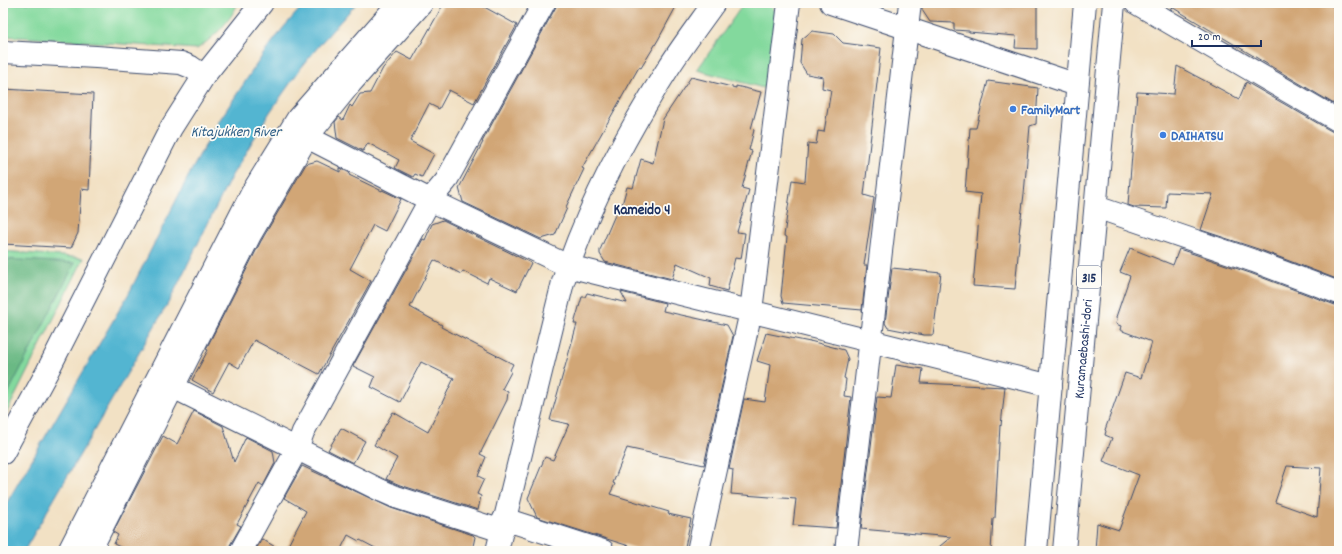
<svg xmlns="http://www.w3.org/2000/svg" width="1342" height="554" font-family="Dekko,sans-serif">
  <rect width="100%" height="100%" fill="#fdfcf7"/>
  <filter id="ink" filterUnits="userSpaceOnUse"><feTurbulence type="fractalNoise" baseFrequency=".025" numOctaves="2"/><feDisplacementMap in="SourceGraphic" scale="8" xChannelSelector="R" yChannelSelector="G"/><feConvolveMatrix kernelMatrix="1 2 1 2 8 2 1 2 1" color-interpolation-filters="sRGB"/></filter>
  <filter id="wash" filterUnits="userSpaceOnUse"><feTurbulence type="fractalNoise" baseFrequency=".012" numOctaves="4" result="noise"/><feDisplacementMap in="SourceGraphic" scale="16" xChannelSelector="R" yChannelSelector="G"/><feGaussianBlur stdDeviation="0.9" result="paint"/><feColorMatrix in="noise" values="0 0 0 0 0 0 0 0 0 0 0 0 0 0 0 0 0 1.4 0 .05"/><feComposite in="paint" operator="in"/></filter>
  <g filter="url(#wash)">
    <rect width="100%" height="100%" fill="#f2e1c4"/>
    <path fill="#83d99d" stroke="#4f847e" d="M 3,3 L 238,3 C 231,21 213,38 197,49 L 3,36 Z
      M 744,3 L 770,3 L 776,13 L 767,89 L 697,70 Z
      M 3,251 L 84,258 L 3,420 Z"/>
    <path fill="#6ab984" stroke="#427471" d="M 3,259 L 75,263 L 3,403 Z"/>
    <path fill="#52b5d1" stroke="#367298" d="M 305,3 L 357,3 L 322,42 L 301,68 L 270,112 L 231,177 L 171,298 L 24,551 L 3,551 L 3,509 L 129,293 L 191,171 L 219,121 L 264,53 L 283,28 Z"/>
    <g id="blocks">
      <path fill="#d1a676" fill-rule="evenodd" d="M 444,3 L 477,3 L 517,25 L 474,103 L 449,90 L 439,109 L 429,104 L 410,141 L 434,154 L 422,177 L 415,174 L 413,177 L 395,168 L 399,160 L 368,143 L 363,151 L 337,138 L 335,122 L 339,117 L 343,120 L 350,105 L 352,107 L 360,94 L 370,93 L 383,68 L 397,52 L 412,60 Z
        M 558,3 L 678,3 L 658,40 L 641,68 L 639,67 L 622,97 L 582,168 L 584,169 L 566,207 L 567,208 L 555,235 L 541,239 L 463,202 L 459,188 L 483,142 L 482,142 Z
        M 922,3 L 1037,3 L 1037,49 L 1015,48 L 1016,36 L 969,32 L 969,31 L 954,30 L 954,23 L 930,22 L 922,10 Z
        M 1165,3 L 1322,3 L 1339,8 L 1339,107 Z
        M 812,31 L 834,34 L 843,43 L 881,48 L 864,195 L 874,198 L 864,265 L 867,265 L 862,310 L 783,303 L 781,296 L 787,237 L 784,236 L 792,180 L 805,182 L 808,143 L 816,144 L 818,131 L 824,132 L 831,90 L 822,88 L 823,77 L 807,74 L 800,63 L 802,39 Z
        M 1177,66 L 1239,99 L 1246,82 L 1333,132 L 1339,133 L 1339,215 L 1337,248 L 1339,248 L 1339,280 L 1258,249 L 1201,230 L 1213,194 L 1167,192 L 1166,208 L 1134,207 L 1128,205 L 1137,92 L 1174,94 Z
        M 691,77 L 736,88 L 736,86 L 761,92 L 751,129 L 754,130 L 749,150 L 752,151 L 742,188 L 749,190 L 737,232 L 745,233 L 741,259 L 735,258 L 727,291 L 710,286 L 711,278 L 677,263 L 672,279 L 605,262 L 600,254 L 600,250 L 618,208 L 621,208 L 627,187 L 633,188 L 641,159 L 653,163 L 663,119 Z
        M 988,81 L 1038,88 L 1036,124 L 1030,126 L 1024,194 L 1019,233 L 1020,233 L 1015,289 L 973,286 L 981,194 L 965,192 L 970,128 L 976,128 Z
        M 3,89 L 93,94 L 89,190 L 81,189 L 78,233 L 71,248 L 3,244 Z
        M 317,161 L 340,172 L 340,168 L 350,173 L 349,175 L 382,191 L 382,190 L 401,199 L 385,231 L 373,225 L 350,269 L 371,281 L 319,374 L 254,340 L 239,368 L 229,362 L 213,392 L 192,380 L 208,350 L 206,349 L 261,241 L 306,164 Z
        M 443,220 L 531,263 L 517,291 L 489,278 L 487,283 L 463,271 L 461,274 L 434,260 L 410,307 L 442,325 L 441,327 L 513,364 L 510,370 L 511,372 L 502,389 L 508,392 L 507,400 L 480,454 L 486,457 L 478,476 L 484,479 L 477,494 L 481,496 L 478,510 L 400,485 L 386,479 L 397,458 L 374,445 L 393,412 L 428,432 L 454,378 L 421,362 L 400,402 L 371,387 L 375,377 L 353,366 L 416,252 L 423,239 L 425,240 L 432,224 Z
        M 1130,248 L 1173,265 L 1179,249 L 1250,273 L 1335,305 L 1339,305 L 1339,551 L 1095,551 L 1097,523 L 1119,530 L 1139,475 L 1103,461 L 1112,438 L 1105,435 L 1106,431 L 1105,430 L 1125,373 L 1141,378 L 1152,342 L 1120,330 L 1121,326 L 1116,324 L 1117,319 L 1116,317 L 1130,276 L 1120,272 ZM 1287,466 L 1321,468 L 1317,517 L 1275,502 Z
        M 892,268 L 941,273 L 933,335 L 924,335 L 888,328 L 885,323 Z
        M 621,292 L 665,303 L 663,311 L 727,325 L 733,336 L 704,465 L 627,448 L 613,483 L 615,484 L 610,494 L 669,512 L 668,514 L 691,519 L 684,551 L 645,551 L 537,517 L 528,498 L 545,457 L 553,460 L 569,424 L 550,420 L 577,324 L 574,324 L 582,297 L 585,297 L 587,293 L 627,303 Z
        M 766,333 L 810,342 L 810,341 L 844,350 L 848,359 L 844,378 L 846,379 L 844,396 L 851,397 L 836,528 L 793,525 L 796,499 L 731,494 L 733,470 L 729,469 L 744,399 L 765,402 L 770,365 L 757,361 Z
        M 896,365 L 923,369 L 921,383 L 1005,387 L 1001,426 L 1000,425 L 995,518 L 993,519 L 991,551 L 934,551 L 951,537 L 861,529 L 877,397 L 891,398 Z
        M 194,411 L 223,426 L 234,462 L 246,437 L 273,451 L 275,463 L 263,486 L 259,483 L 237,524 L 241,526 L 230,545 L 229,551 L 128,551 L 114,544 L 118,535 L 113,532 L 163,436 L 177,444 Z
        M 341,428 L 365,441 L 353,463 L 328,450 Z
        M 302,466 L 391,508 L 473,535 L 475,537 L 472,551 L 381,551 L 360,540 L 359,541 L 348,535 L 340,551 L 285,551 L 306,511 L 284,498 Z
        M 262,539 L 282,551 L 255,551 Z"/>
    </g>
  </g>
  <g filter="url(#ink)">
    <use href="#blocks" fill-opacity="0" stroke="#3b4a6d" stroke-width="1"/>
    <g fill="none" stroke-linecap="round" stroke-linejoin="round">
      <defs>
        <path id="street" d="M 831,3 L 1077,85
          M 1136,3 L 1339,121
          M 3,52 L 96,57 L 181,63 L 191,67 L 204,76
          M 307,137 L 430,200 L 568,266 L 1051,386
          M 1096,207 L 1254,261 L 1339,293
          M 173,387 L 380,490 L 396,497 L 502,531
          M 3,453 L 47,372 L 171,128 L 204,76 L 262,3
          M 504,519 L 603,551
          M 69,551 L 253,191 L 298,118 L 399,3
          M 90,551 L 250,235 L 307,137 L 350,84 L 422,3
          M 241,551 L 297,449 L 303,432 L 430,200 L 446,181 L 544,3
          M 698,551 L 751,311 L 789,3
          M 846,551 L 910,3"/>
        <path id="secondary" d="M 497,551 L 563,282 C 588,206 626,134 669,67 C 683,45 699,24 714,3"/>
        <g id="primary">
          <path d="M 1036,551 L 1085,3"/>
          <path id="s1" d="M 1064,551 L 1114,3"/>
        </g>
      </defs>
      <use href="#street" stroke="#3b4a6d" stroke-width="24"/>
      <use href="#secondary" stroke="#3b4a6d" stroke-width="24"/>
      <use href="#primary" stroke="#3b4a6d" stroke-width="24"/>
      <use href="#street" stroke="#fff" stroke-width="22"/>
      <use href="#secondary" stroke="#fff" stroke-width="22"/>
      <use href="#primary" stroke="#fff" stroke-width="22"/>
    </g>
  </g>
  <g fill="#3f7fe0" stroke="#fdfcf7" stroke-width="1.5">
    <circle cx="1013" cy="109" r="4"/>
    <circle cx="1163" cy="135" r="4"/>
  </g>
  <g text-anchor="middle" stroke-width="3.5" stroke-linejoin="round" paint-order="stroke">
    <rect fill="#fdfcf7" stroke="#5f6c8c" stroke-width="1" x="1077" y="266" width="24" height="22" rx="3"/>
    <g font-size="13" font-weight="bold" fill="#1b2f5e">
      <text x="1089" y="282">315</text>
    </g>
    <g font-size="14" font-weight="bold" fill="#366cbe" stroke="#fdfcf7" text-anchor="start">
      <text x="1021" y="114">FamilyMart</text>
      <text x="1171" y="140">DAIHATSU</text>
    </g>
    <g font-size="14" fill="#1b2f5e" stroke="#fdfcf7">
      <text dy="5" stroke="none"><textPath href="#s1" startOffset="203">Kuramaebashi-dori</textPath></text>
    </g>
    <g font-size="15" font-style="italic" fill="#2e5e86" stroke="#fdfcf7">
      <text x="236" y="136">Kitajukken River</text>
    </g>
    <g font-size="15" font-weight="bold" fill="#1b2f5e" stroke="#fdfcf7">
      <text x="642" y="214">Kameido 4</text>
    </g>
  </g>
  <rect width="1342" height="554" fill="none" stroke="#fdfcf7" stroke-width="16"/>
  <path d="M1192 40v6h69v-6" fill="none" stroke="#1b2f5e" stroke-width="2"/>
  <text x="1198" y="40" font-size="12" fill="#1b2f5e" stroke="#fdfcf7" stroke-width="3" paint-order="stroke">20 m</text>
</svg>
